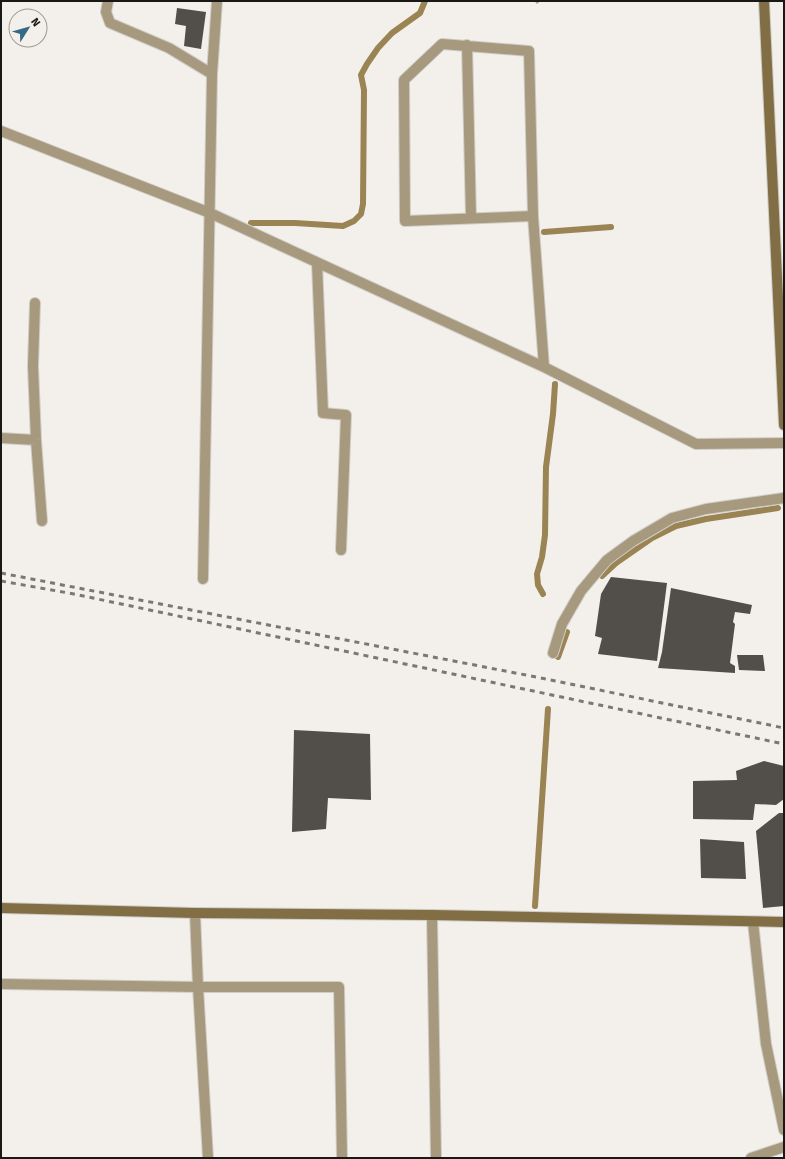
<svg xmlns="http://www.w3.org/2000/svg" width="785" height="1159" font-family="'Fira Sans',sans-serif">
  <rect width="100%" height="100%" fill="#f3f0eb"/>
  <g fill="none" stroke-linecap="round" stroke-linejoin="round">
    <path stroke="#9a8454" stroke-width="6" d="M 251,223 L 295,223 L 343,226 L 354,221 L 361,214 L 363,204 L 364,90 L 361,75 L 367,64 L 378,48 L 392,33 L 420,13 L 425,1
      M 544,232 L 611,227
      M 602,576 L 616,563 L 652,538 L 676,526 L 706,519 L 778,508
      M 543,594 L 538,585 L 537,574 L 542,557 L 545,535 L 546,467 L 553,414 L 555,384
      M 558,657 L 567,632
      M 535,906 L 548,709"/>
  </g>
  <path fill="#524f4b" d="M 177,8 L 206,12 L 201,49 L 184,46 L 186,26 L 175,24 Z
    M 611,577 L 667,583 L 657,661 L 598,654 L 602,638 L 595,636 L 601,594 Z
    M 671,588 L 752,605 L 750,614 L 735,612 L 733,622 L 735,624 L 730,663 L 735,666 L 735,673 L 658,668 L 662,652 Z
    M 737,655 L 763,655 L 765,671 L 739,670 Z
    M 294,730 L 370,734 L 371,800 L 328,798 L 326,829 L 292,832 Z
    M 764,761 L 784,766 L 784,799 L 776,805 L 755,804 L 753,820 L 693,819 L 693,781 L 737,780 L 736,771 Z
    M 779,813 L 784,813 L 784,906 L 763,908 L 756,831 Z
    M 700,839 L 744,842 L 746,879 L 701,878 Z"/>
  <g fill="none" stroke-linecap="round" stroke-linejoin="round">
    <defs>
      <path id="street" d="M 108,1 L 106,12 L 110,23 L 169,48 L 212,74
        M 467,45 L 471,218
        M 1,131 L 210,213 L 544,367 L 696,444 L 784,443
        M 533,216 L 405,221 L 404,80 L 442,44 L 529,51 L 533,216 L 544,367
        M 317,263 L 323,413 L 346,415 L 341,550
        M 35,303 L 33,366 L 36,440 L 42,521
        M 1,438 L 36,440
        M 203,579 L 212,74 L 217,1
        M 553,653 L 562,624 L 581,591 L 607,560 L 633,541 L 672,518 L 706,509 L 784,498
        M 195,913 L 198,987 L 208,1158
        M 432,915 L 436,1158
        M 753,922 L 766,1044 L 784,1130
        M 1,984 L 198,987 L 339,987 L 342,1158
        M 751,1158 L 784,1147"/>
      <path id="secondary" d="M 764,1 L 784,425
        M 1,908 L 195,913 L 432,915 L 784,922"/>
    </defs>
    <use href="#street" stroke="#d0cdc9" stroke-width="12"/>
    <use href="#secondary" stroke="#d0cdc9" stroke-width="12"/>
    <path stroke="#a6a4a0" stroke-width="2.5" stroke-dasharray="3 2" stroke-linecap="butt" d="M 536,3 L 539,1"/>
    <use href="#street" stroke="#a6997d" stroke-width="10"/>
    <use href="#secondary" stroke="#826e45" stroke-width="10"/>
    <path stroke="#7a7875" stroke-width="3" stroke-dasharray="5 5" stroke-linecap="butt" d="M 1,573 L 536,677 L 784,728
      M 1,581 L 74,594 L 784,744"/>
  </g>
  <rect width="785" height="1159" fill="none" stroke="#181816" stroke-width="4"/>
  <g transform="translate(28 28) rotate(53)"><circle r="19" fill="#f3f0eb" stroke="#9b9a96"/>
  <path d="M0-3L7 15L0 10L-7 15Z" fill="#366986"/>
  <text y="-6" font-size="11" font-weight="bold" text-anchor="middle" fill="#181816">N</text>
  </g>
</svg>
